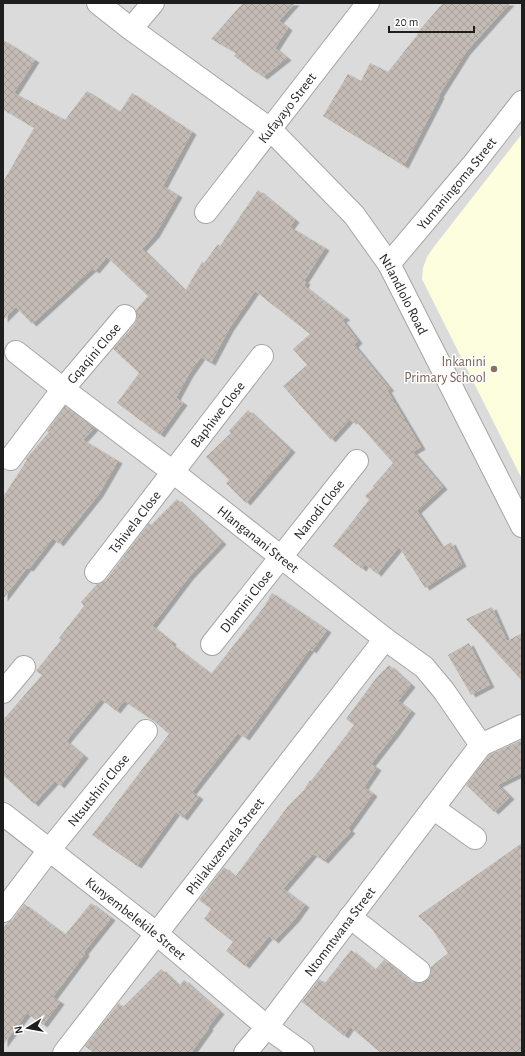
<svg xmlns="http://www.w3.org/2000/svg" width="525" height="1056" font-family="'Alegreya Sans',sans-serif">
  <defs>
    <pattern id="building-cross-hatch" width="8" height="8" patternUnits="userSpaceOnUse"><rect width="8" height="8" fill="#c3bbb4"/><path d="M0 0l8 8M0 8l8-8" fill="none" stroke="#a7a09a"/></pattern>
    <filter id="shadow"><feDropShadow dx="4.5" dy="2.5" stdDeviation="0" flood-color="#0004"/></filter>
  </defs>
  <rect width="100%" height="100%" fill="#eeebe4"/>
  <path fill="#dcdbdb" d="M 3,3 L 522,3 L 522,1053 L 3,1053 Z"/>
  <path fill="#fdfede" d="M 522,134 L 522,479 L 422,279 L 423,268 L 427,257 L 433,248 Z"/>
  <path fill="url(#building-cross-hatch)" filter="url(#shadow)" d="M 243,3 L 295,3 L 279,21 L 288,28 L 275,48 L 287,58 L 263,77 L 234,56 L 236,53 L 211,39 Z
    M 443,3 L 510,3 L 466,52 L 439,95 L 440,96 L 404,166 L 323,116 L 348,74 L 361,81 L 370,63 L 388,72 L 418,34 L 417,33 Z
    M 3,40 L 35,60 L 14,93 L 65,120 L 87,91 L 120,112 L 132,93 L 192,132 L 163,186 L 178,195 L 155,235 L 142,249 L 185,291 L 202,262 L 204,263 L 218,244 L 220,246 L 258,190 L 295,220 L 290,227 L 325,248 L 304,281 L 306,282 L 304,286 L 346,318 L 342,320 L 358,341 L 354,345 L 390,389 L 387,390 L 421,447 L 413,452 L 443,487 L 417,511 L 442,548 L 451,542 L 462,564 L 425,588 L 399,547 L 377,574 L 365,564 L 362,569 L 333,546 L 369,500 L 365,496 L 374,487 L 373,486 L 393,463 L 355,420 L 352,422 L 350,419 L 331,440 L 283,386 L 307,365 L 293,349 L 310,334 L 255,291 L 229,329 L 211,363 L 201,357 L 189,374 L 176,398 L 183,403 L 160,435 L 117,403 L 139,373 L 113,349 L 135,324 L 137,318 L 136,310 L 148,296 L 107,257 L 95,271 L 92,269 L 32,324 L 16,307 L 3,320 L 3,182 L 34,128 L 4,110 L 3,111 Z
    M 65,406 L 94,428 L 83,440 L 118,461 L 99,494 L 59,544 L 53,538 L 29,569 L 27,568 L 3,599 L 3,497 L 27,460 L 26,459 L 49,432 L 47,431 Z
    M 248,410 L 291,450 L 246,503 L 226,483 L 229,480 L 206,457 L 231,433 L 229,431 Z
    M 177,499 L 222,542 L 189,577 L 152,626 L 172,642 L 171,644 L 211,674 L 264,607 L 272,593 L 327,630 L 312,651 L 310,649 L 245,738 L 238,733 L 192,792 L 199,797 L 183,818 L 176,812 L 137,866 L 92,835 L 169,734 L 154,721 L 124,701 L 116,711 L 101,699 L 66,741 L 84,756 L 60,786 L 55,781 L 34,804 L 3,775 L 3,720 L 42,675 L 36,671 L 61,640 L 59,638 L 84,606 L 81,602 L 97,584 L 101,583 L 106,580 L 149,523 L 151,525 Z
    M 492,607 L 507,641 L 522,633 L 522,681 L 466,619 Z
    M 469,643 L 490,685 L 471,695 L 448,655 Z
    M 389,665 L 411,685 L 398,701 L 411,711 L 396,732 L 371,764 L 377,768 L 364,787 L 373,794 L 348,829 L 351,831 L 324,861 L 313,854 L 283,889 L 305,905 L 295,919 L 274,941 L 269,936 L 245,966 L 226,951 L 233,942 L 204,919 L 211,909 L 199,900 L 224,867 L 235,877 L 288,806 L 304,790 L 310,780 L 311,781 L 354,725 L 346,719 L 377,677 Z
    M 522,740 L 522,773 L 498,785 L 510,797 L 494,812 L 466,785 L 489,755 Z
    M 522,843 L 522,1053 L 381,1053 L 350,1027 L 344,1036 L 302,1002 L 319,979 L 325,983 L 351,950 L 375,970 L 384,960 L 412,983 L 413,982 L 418,983 L 424,982 L 429,978 L 431,973 L 431,967 L 448,953 L 432,929 L 418,916 Z
    M 91,903 L 111,918 L 84,952 L 85,954 L 53,997 L 60,1002 L 43,1025 L 27,1013 L 3,1045 L 3,928 L 7,923 L 13,919 L 24,904 L 65,935 Z
    M 161,969 L 179,986 L 184,980 L 220,1012 L 208,1027 L 209,1028 L 191,1053 L 94,1053 L 85,1046 L 119,1003 L 123,1007 Z"/>
  <g fill="none" stroke-linecap="round" stroke-linejoin="round">
    <defs>
      <g id="minor">
        <path id="s1" d="M 98,3 L 131,29 L 270,129 L 354,215 L 389,264 L 522,526"/>
        <path d="M 131,29 L 153,3"/>
        <path id="s2" d="M 206,212 L 368,3"/>
        <path id="s3" d="M 389,264 L 475,162 L 522,102"/>
        <path id="s4" d="M 16,352 L 63,389 L 173,472 L 385,639 L 424,667 L 444,691 L 481,745"/>
        <path id="s5" d="M 10,459 L 63,389 L 125,316"/>
        <path id="s6" d="M 96,572 L 262,356"/>
        <path id="s7" d="M 212,644 L 357,461"/>
        <path d="M 3,692 L 24,667"/>
        <path d="M 433,808 L 475,838"/>
        <path id="s8" d="M 3,814 L 157,934 L 267,1027 L 303,1053"/>
        <path id="s9" d="M 3,911 L 50,849 L 146,731"/>
        <path d="M 350,917 L 419,971"/>
        <path id="s10" d="M 64,1053 L 385,639"/>
        <path id="s11" d="M 245,1053 L 267,1027 L 481,745 L 522,726"/>
      </g>
    </defs>
    <use href="#minor" stroke="#a5a5a5" stroke-width="24"/>
    <use href="#minor" stroke="#fff" stroke-width="22"/>
  </g>
  <circle fill="#8d6e63" stroke="#fff" stroke-width="1.5" cx="494" cy="369" r="4"/>
  <g text-anchor="middle" stroke-width="3" stroke-linejoin="round" paint-order="stroke">
    <g font-size="14" fill="#1e1e1e" stroke="#fff">
      <text dy="5" stroke="none"><textPath href="#s2" startOffset="132">Kufayayo Street</textPath></text>
      <text dy="5" stroke="none"><textPath href="#s3" startOffset="105">Yumaningoma Street</textPath></text>
      <text dy="5" stroke="none"><textPath href="#s1" startOffset="427">Ntlandlolo Road</textPath></text>
      <text dy="5" stroke="none"><textPath href="#s5" startOffset="135">Gqaqini Close</textPath></text>
      <text dy="5" stroke="none"><textPath href="#s6" startOffset="199">Baphiwe Close</textPath></text>
      <text dy="5" stroke="none"><textPath href="#s7" startOffset="172">Nanodi Close</textPath></text>
      <text dy="5" stroke="none"><textPath href="#s6" startOffset="63">Tshivela Close</textPath></text>
      <text dy="5" stroke="none"><textPath href="#s4" startOffset="306">Hlanganani Street</textPath></text>
      <text dy="5" stroke="none"><textPath href="#s7" startOffset="55">Dlamini Close</textPath></text>
      <text dy="5" stroke="none"><textPath href="#s9" startOffset="154">Ntsutshini Close</textPath></text>
      <text dy="5" stroke="none"><textPath href="#s10" startOffset="262">Philakuzenzela Street</textPath></text>
      <text dy="5" stroke="none"><textPath href="#s8" startOffset="169">Kunyembelekile Street</textPath></text>
      <text dy="5" stroke="none"><textPath href="#s11" startOffset="154">Ntomntwana Street</textPath></text>
    </g>
    <g font-size="14" fill="#785e54" stroke="#fff" text-anchor="end">
      <text x="486" y="366">Inkanini<tspan x="486" dy="16">Primary School</tspan></text>
    </g>
  </g>
  <rect width="525" height="1056" fill="none" stroke="#1e1e1e" stroke-width="8"/>
  <g transform="translate(28 1028) rotate(259)" stroke="#ffffff" stroke-width="3" paint-order="stroke">
  <path d="M0-3L7 15L0 10L-7 15Z" fill="#1e1e1e"/>
  <text y="-6" font-size="11" font-weight="bold" text-anchor="middle" fill="#1e1e1e">N</text>
  </g>
  <path d="M389 26v6h85v-6" fill="none" stroke="#1e1e1e" stroke-width="2"/>
  <text x="395" y="26" font-size="12" fill="#1e1e1e" stroke="#ffffff" stroke-width="3" paint-order="stroke">20 m</text>
</svg>
